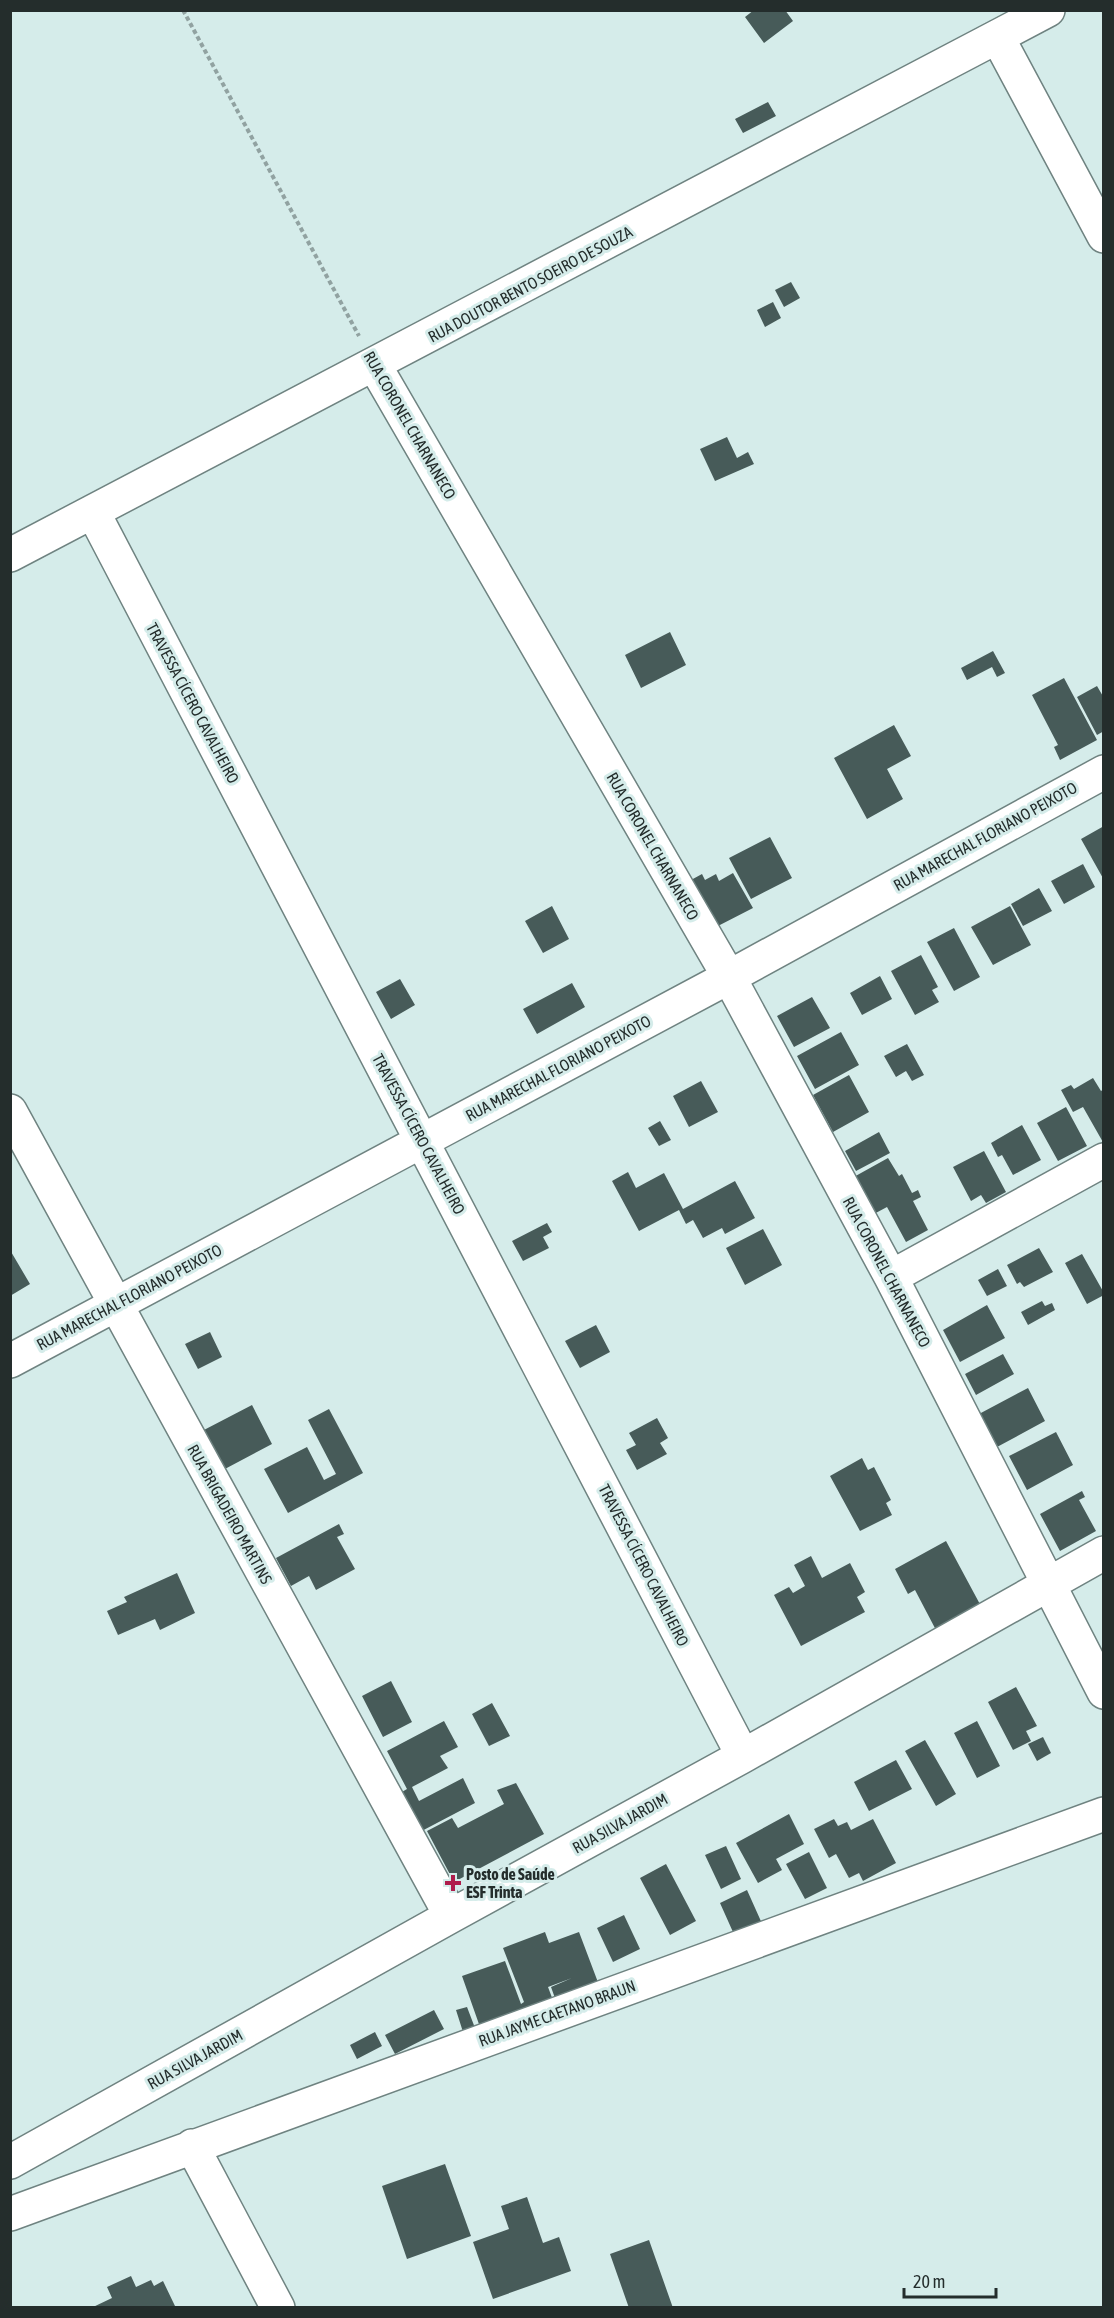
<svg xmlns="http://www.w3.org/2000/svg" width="1114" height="2318" font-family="'Asap Condensed',sans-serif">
  <rect width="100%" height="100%" fill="#d5ecea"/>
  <path fill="#475b59" d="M 754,10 L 785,10 L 793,21 L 764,43 L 745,17 Z
    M 768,102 L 776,116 L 743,133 L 735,119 Z
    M 791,282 L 800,298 L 784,307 L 775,290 Z
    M 773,302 L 781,318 L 765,327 L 757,310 Z
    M 727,437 L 737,458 L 748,452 L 754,464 L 715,481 L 700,449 Z
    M 670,632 L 686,665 L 641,688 L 625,655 Z
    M 993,651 L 1005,673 L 997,677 L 992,667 L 967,680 L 961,668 Z
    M 1064,678 L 1097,740 L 1060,760 L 1054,747 L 1058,745 L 1032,695 Z
    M 1097,686 L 1104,698 L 1104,731 L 1097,735 L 1077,697 Z
    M 894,725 L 911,756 L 887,769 L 903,799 L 867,819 L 834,758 Z
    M 1104,826 L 1104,880 L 1081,839 Z
    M 770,837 L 792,878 L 751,899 L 729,858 Z
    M 1083,864 L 1095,887 L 1064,904 L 1051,881 Z
    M 733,873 L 753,908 L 716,927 L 691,880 L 702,874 L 705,880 L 716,874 L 719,881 Z
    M 1039,888 L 1052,911 L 1023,926 L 1011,904 Z
    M 552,906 L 569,939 L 543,953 L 525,921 Z
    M 1010,906 L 1031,945 L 993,965 L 971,927 Z
    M 954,928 L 980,977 L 954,991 L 927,942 Z
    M 921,955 L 938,987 L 932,990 L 939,1002 L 915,1015 L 891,971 Z
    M 880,976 L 892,999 L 862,1015 L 850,993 Z
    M 400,979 L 415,1005 L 391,1019 L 376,992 Z
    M 572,983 L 585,1007 L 537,1034 L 523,1009 Z
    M 812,997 L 830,1028 L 794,1047 L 777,1016 Z
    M 841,1032 L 859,1065 L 815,1089 L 797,1056 Z
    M 907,1044 L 924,1075 L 912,1081 L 906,1071 L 896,1077 L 884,1056 Z
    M 849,1075 L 869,1112 L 833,1132 L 813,1095 Z
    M 1093,1078 L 1101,1091 L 1104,1089 L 1104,1144 L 1083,1107 L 1073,1112 L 1061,1090 L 1071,1085 L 1074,1089 Z
    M 701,1081 L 718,1112 L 689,1127 L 673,1096 Z
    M 1066,1107 L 1087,1146 L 1058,1161 L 1037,1123 Z
    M 660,1121 L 671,1140 L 659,1146 L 648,1128 Z
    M 1022,1125 L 1041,1160 L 1013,1175 L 1002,1155 L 998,1157 L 991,1143 Z
    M 879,1132 L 890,1153 L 856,1171 L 845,1151 Z
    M 984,1151 L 1006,1192 L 986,1203 L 981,1195 L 971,1201 L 953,1167 Z
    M 888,1158 L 899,1176 L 902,1174 L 912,1193 L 918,1190 L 921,1197 L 913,1201 L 928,1230 L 906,1242 L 887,1207 L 872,1215 L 852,1178 Z
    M 628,1172 L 636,1188 L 664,1173 L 683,1209 L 735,1181 L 755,1218 L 725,1234 L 722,1228 L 703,1238 L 693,1220 L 686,1224 L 679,1210 L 639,1231 L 612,1181 Z
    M 547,1223 L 552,1232 L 543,1237 L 549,1248 L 523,1261 L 512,1241 Z
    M 763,1229 L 782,1265 L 745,1285 L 726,1248 Z
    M 1039,1248 L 1053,1272 L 1024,1287 L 1020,1282 L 1017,1284 L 1007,1265 Z
    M 10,1250 L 30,1284 L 10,1296 Z
    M 1082,1254 L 1104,1293 L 1104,1295 L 1087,1304 L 1065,1263 Z
    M 998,1269 L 1007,1286 L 987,1296 L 978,1280 Z
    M 1042,1301 L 1045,1306 L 1052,1303 L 1055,1310 L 1028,1325 L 1021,1312 Z
    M 987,1305 L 1005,1338 L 960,1362 L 943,1330 Z
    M 596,1325 L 610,1352 L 580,1368 L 565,1341 Z
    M 210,1332 L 222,1357 L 198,1369 L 185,1344 Z
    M 1003,1354 L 1014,1374 L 976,1395 L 965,1374 Z
    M 1028,1388 L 1045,1421 L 997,1447 L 979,1414 Z
    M 252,1405 L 272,1444 L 223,1470 L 202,1431 Z
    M 329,1409 L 363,1473 L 288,1513 L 264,1469 L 307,1447 L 324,1480 L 336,1474 L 308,1420 Z
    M 657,1418 L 668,1438 L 660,1443 L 667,1454 L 637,1470 L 626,1450 L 636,1445 L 629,1433 Z
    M 1056,1432 L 1073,1465 L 1027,1490 L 1009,1456 Z
    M 862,1458 L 868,1470 L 874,1467 L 891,1500 L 886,1503 L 892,1515 L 860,1531 L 830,1476 Z
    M 1082,1491 L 1085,1497 L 1079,1500 L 1096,1531 L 1060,1551 L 1040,1514 Z
    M 339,1524 L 344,1534 L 337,1537 L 355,1569 L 316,1590 L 309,1576 L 291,1586 L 276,1558 Z
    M 946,1541 L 982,1608 L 937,1632 L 915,1590 L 908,1594 L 895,1569 Z
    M 811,1556 L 822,1578 L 850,1563 L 865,1592 L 857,1597 L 865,1612 L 801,1646 L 774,1595 L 789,1587 L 793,1593 L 805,1586 L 794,1565 Z
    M 177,1573 L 195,1613 L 160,1630 L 155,1619 L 118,1635 L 107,1611 L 127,1602 L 124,1597 Z
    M 391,1681 L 412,1722 L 383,1737 L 362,1696 Z
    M 1016,1687 L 1037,1726 L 1026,1731 L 1031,1741 L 1013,1750 L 988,1702 Z
    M 492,1703 L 510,1736 L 489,1746 L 472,1714 Z
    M 444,1721 L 458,1747 L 440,1756 L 448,1768 L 412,1787 L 419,1801 L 463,1778 L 475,1803 L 416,1834 L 395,1796 L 407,1789 L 387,1751 Z
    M 977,1721 L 1000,1766 L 977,1778 L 954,1733 Z
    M 1043,1737 L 1051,1753 L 1037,1761 L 1028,1744 Z
    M 925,1740 L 956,1794 L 936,1806 L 905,1751 Z
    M 896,1760 L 912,1789 L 869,1811 L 854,1782 Z
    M 516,1783 L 544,1834 L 454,1882 L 427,1831 L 452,1818 L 458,1828 L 504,1804 L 497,1790 Z
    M 789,1814 L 804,1844 L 776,1859 L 782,1870 L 758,1883 L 736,1843 Z
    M 834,1819 L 838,1826 L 847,1822 L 851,1830 L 873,1819 L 896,1863 L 863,1881 L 859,1873 L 849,1878 L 836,1854 L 829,1858 L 814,1829 Z
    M 726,1846 L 741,1879 L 721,1889 L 705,1855 Z
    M 809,1852 L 827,1888 L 805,1899 L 786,1864 Z
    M 666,1864 L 696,1921 L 670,1935 L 640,1878 Z
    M 747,1890 L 764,1928 L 737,1941 L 720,1903 Z
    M 624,1915 L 640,1949 L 613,1962 L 597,1928 Z
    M 545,1932 L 549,1943 L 579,1932 L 599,1985 L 556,2001 L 551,1987 L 572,1978 L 548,1987 L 554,2003 L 480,2027 L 462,1976 L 505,1961 L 521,2004 L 524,2002 L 503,1948 Z
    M 467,2007 L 475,2028 L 463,2032 L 456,2010 Z
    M 434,2010 L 444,2029 L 395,2054 L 385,2035 Z
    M 375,2032 L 382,2046 L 357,2059 L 350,2045 Z
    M 445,2164 L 471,2236 L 407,2259 L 382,2186 Z
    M 527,2197 L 543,2243 L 559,2237 L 571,2271 L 493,2299 L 473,2242 L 509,2229 L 501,2206 Z
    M 649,2240 L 673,2308 L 629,2308 L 610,2254 Z
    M 131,2276 L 136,2287 L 151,2280 L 154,2286 L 163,2281 L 175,2306 L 91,2308 L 112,2298 L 107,2287 Z"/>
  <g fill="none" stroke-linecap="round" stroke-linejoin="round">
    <defs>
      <path id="minor" d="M 998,38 L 1104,236
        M 375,366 L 729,977 L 891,1277 L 1104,1692
        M 93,512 L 743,1756
        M 10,555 L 1048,10
        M 10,1111 L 451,1916
        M 891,1277 L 1104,1160
        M 10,1361 L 729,977 L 1104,772
        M 192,2146 L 278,2308
        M 10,2162 L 451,1916 L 743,1756 L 1104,1553
        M 10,2214 L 1104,1814"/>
    </defs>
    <use href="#minor" stroke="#6f8381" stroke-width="36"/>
    <path stroke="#91a2a1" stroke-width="4" stroke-dasharray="4.5 3" stroke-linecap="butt" d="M 183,10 L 359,336"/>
    <use href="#minor" stroke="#fff" stroke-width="33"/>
  </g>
  <path fill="#af1d4c" stroke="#d5ecea" stroke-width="2" d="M450 1874h6v6h6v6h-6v6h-6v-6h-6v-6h6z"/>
  <g text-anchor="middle" stroke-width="6" stroke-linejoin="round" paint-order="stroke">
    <g font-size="16" fill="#242d2c" stroke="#d5ecea">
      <text transform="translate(530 284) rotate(-28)" y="6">RUA DOUTOR BENTO SOEIRO DE SOUZA</text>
      <text transform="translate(410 425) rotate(60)" y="6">RUA CORONEL CHARNANECO</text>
      <text transform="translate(193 703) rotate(62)" y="6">TRAVESSA CÍCERO CAVALHEIRO</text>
      <text transform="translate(985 836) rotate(-29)" y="6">RUA MARECHAL FLORIANO PEIXOTO</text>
      <text transform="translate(653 846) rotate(60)" y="6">RUA CORONEL CHARNANECO</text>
      <text transform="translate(558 1068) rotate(-28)" y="6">RUA MARECHAL FLORIANO PEIXOTO</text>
      <text transform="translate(419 1134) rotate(62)" y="6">TRAVESSA CÍCERO CAVALHEIRO</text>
      <text transform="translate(887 1272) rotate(62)" y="6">RUA CORONEL CHARNANECO</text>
      <text transform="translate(129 1297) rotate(-28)" y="6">RUA MARECHAL FLORIANO PEIXOTO</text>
      <text transform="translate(230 1514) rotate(61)" y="6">RUA BRIGADEIRO MARTINS</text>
      <text transform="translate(644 1565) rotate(63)" y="6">TRAVESSA CÍCERO CAVALHEIRO</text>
      <text transform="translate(620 1823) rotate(-29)" y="6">RUA SILVA JARDIM</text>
      <text transform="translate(557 2013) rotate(-20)" y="6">RUA JAYME CAETANO BRAUN</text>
      <text transform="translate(195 2059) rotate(-29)" y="6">RUA SILVA JARDIM</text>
    </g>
    <g font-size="16" font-weight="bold" fill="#242d2c" stroke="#d5ecea" text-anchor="start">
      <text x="466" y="1880">Posto de Saúde<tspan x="466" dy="18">ESF Trinta</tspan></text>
    </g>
  </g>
  <rect width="1114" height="2318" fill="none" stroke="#242d2c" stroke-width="24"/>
  <path d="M904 2288v9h92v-9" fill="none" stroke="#242d2c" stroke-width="3"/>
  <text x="913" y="2288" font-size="18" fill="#242d2c" stroke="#d5ecea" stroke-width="4.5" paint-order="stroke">20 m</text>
</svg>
